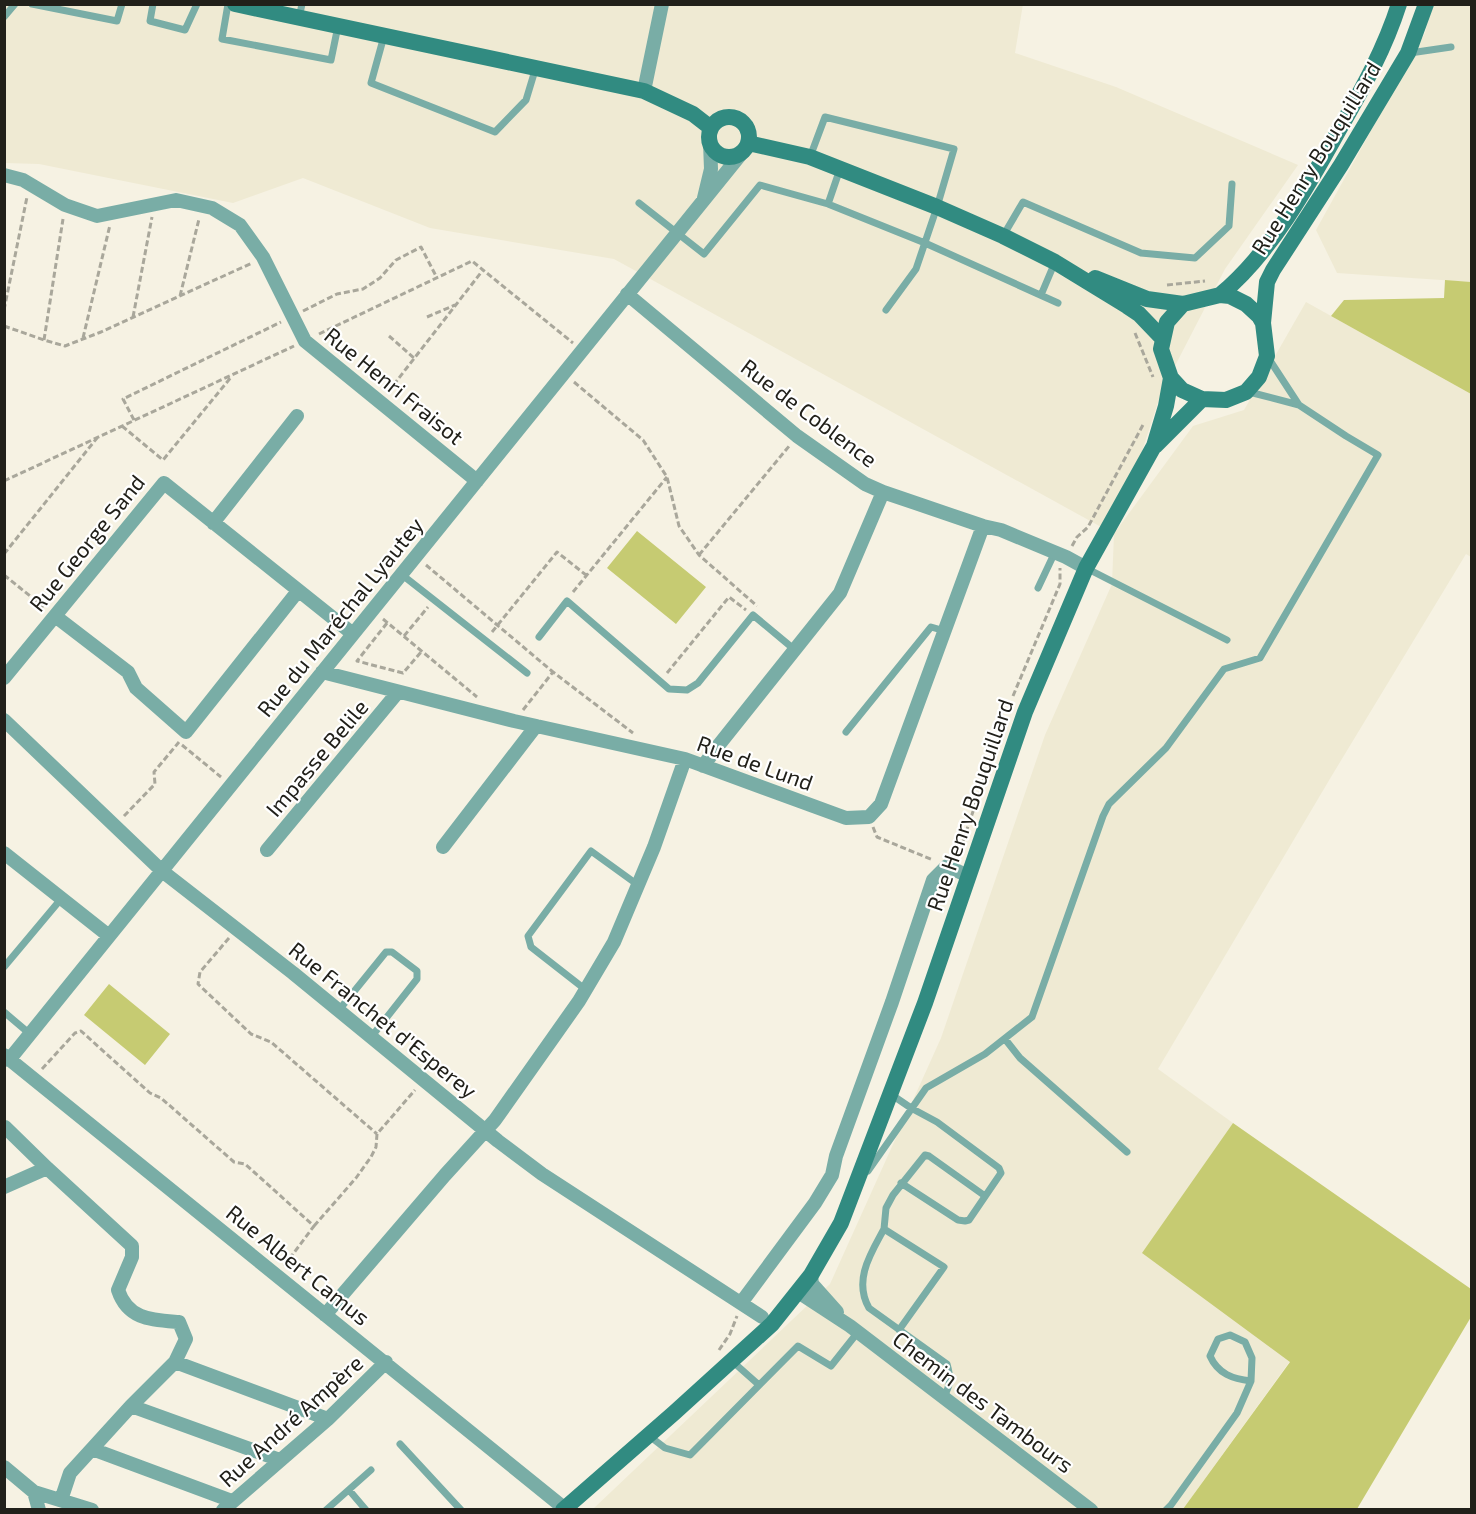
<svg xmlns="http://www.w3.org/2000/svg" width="1476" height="1514" font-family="'Exo 2',sans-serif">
  <rect width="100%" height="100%" fill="#f6f2e3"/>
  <path fill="#efead3" d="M 1023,4 L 1015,53 L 1116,87 L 1298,165 L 1225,269 L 1161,393 L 1116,531 L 1193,426 L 1244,410 L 1306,302 L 1471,394 L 1471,557 L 1466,554 L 1331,777 L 1158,1069 L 1233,1123 L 1143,1253 L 1290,1361 L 1183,1509 L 593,1509 L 830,1284 L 941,1038 L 1045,735 L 1112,584 L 1114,534 L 614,259 L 430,228 L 303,178 L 233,203 L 39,164 L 5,163 L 5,5 Z
    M 1432,5 L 1471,5 L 1471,282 L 1337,273 L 1316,230 L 1425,33 Z"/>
  <path fill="#c6cb72" d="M 1445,280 L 1471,282 L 1471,394 L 1331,316 L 1344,300 L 1444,298 Z
    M 637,531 L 706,587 L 676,624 L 607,568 Z
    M 109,984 L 170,1034 L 145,1065 L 84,1015 Z
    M 1233,1123 L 1471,1289 L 1471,1317 L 1357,1509 L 1183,1509 L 1290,1362 L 1142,1253 Z"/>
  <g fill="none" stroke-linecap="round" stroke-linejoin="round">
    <path stroke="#a9a79b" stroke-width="3" stroke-dasharray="6 3" stroke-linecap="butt" d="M 1167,285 L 1205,281
      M 180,296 L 199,219
      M 4,310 L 27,197
      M 303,311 L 337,294 L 363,289 L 380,278 L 396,260 L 421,247 L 437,278
      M 133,317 L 152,217
      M 427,317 L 455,305
      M 4,326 L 44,340 L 65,346 L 101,332 L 252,263
      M 1135,333 L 1153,377
      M 319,334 L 472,261 L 573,343
      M 389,336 L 414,358
      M 83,338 L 110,225
      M 44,340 L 63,219
      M 574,382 L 643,440 L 667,477 L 679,526 L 699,555 L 757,606
      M 388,392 L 483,270
      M 134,420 L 123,399 L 281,322
      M 122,426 L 163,460 L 232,376
      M 4,481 L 294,346
      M 1072,546 L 1077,537 L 1088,527 L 1144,423
      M 4,554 L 97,438
      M 699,555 L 790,445
      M 426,565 L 553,672
      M 4,575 L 45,608
      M 573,592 L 667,477
      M 383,619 L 477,697
      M 387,623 L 357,661 L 403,673 L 422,651
      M 492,632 L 557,552 L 586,575
      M 404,636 L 428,607
      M 667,673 L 729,597 L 746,610
      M 1013,696 L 1060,584 L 1060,568
      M 523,710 L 553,672 L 633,733
      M 182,745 L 221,777
      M 124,816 L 155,784 L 154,772 L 179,742
      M 873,827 L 877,837 L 933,860
      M 963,841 L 987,770
      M 229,938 L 200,972 L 198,984 L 251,1034 L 271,1042 L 377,1134
      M 42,1069 L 75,1033 L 81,1031 L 150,1093 L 161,1098 L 234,1162 L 245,1164 L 314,1226 L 284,1266
      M 314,1226 L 356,1178 L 371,1157 L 376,1147 L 377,1134 L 415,1090
      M 719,1350 L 730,1334 L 737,1316"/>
    <path stroke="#79ada6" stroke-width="7" d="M 32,4 L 117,21 L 122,4
      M 153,4 L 150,21 L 185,30 L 197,4
      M 228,4 L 222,39 L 331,60 L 338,26
      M 4,17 L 15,4
      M 299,18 L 302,4
      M 384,36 L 371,83 L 495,132 L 526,100 L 536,67
      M 1410,53 L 1451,47
      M 810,157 L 825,117 L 954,149 L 937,207 L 916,269 L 886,310
      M 639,203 L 704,254 L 760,185 L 828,204 L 925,243 L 1058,303
      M 828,204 L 840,169
      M 1003,236 L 1023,202 L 1141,253 L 1195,258 L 1229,226 L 1232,184
      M 1041,295 L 1055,262
      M 1269,359 L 1299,405
      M 1086,568 L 1227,640
      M 401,574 L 527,673
      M 1038,588 L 1055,552
      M 539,637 L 567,601 L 669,689 L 687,690 L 698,683 L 753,615 L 795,650
      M 846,732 L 931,627 L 945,631
      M 4,967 L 61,899
      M 586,990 L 531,947 L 528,936 L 591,851 L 638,885
      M 339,1010 L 386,952 L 392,952 L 417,971 L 417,979 L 372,1036
      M 4,1012 L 30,1034
      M 1005,1039 L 1020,1058 L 1127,1152
      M 892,1095 L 911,1108 L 937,1122 L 999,1168 L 1001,1173 L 969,1220 L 965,1221 L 958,1220 L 901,1183
      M 868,1171 L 926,1088 L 985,1054 L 1032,1017 L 1103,816 L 1109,804 L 1166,748 L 1224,669 L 1260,658 L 1378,455 L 1346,436 L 1299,405 L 1249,392
      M 884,1229 L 886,1208 L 893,1195 L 925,1155 L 929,1156 L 985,1196
      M 899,1330 L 944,1267 L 884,1229 C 871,1253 853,1280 869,1308 L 947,1364 C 951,1378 951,1385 943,1398
      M 732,1361 L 759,1385
      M 648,1435 L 665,1448 L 690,1455 L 798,1346 L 831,1366 L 858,1332
      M 400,1444 L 461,1510
      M 349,1490 L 366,1510
      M 326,1510 L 371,1470
      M 1166,1510 L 1171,1505 L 1237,1413 L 1251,1381 L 1252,1358 L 1245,1342 L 1230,1335 L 1218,1339 L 1210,1356 C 1218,1374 1233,1379 1251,1381"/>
    <path stroke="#79ada6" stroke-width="14" d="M 644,91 L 662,4
      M 4,175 L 23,180 L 65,205 L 97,216 L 176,200 L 212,208 L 240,225 L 263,257 L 305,341 L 477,481
      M 704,198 L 711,169 L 710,143
      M 627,294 L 797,436 L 865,484 L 883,492 L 983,526 L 1001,530 L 1066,557 L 1086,568
      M 213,523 L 297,416
      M 55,616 L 128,672 L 136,688 L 186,732 L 298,591
      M 322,672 L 514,721 L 685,759 L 846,818 L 869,817 L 881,804 L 983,526
      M 4,678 L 164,483 L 353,634
      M 4,720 L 162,871 L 293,973 L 498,1141 L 542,1174 L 762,1317
      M 703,766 L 718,746 L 840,593 L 883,492
      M 443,847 L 536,726
      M 267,850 L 398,692
      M 4,853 L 109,936
      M 4,1055 L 564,1508
      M 9,1060 L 745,149
      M 5,1127 L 47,1168
      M 4,1187 L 47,1168 L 132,1246 L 132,1257 L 118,1290 C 128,1320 152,1320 179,1322 L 186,1339 L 175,1362 L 131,1406 L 70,1473 L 61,1500
      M 811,1275 L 812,1284 L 837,1312
      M 798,1292 L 850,1326 L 1091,1510
      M 741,1303 L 815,1203 L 832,1175 L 836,1156 L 892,1002 L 933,880 L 947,866 L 968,876
      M 325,1315 L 445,1175 L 495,1120 L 579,1001 L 614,942 L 654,847 L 685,759
      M 175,1362 L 328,1419
      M 131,1406 L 280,1460
      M 92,1449 L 232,1501
      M 4,1467 L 34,1492 L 92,1510
      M 34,1492 L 39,1510
      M 223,1510 L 328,1419 L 386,1362"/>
    <path stroke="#318b81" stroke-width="16" d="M 235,4 L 644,91 L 693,114 L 711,128
      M709 137a20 20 0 1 1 40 0a20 20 0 1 1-40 0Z
      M 748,143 L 810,157 L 937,207 L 1003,236 L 1055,262 L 1127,306 L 1139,314 L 1162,338
      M 1095,278 L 1147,299 L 1183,304
      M 1220,295 C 1271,253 1308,186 1340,128 C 1363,88 1385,48 1399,4
      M 1263,323 L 1267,282 L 1273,270 L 1341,165 L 1408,53 L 1426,4
      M 1155,446 L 1202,399
      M 563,1510 L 674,1413 L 772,1324 L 811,1275 L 841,1223 L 925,1003 L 1025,712 L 1086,568 L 1154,446 L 1166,406 L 1171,378 L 1161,349 L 1167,322 L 1183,304 L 1220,295 L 1230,296 L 1246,304 L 1259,316 L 1263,323 L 1267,356 L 1259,377 L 1246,392 L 1226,400 L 1202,399 L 1182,390 L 1171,378"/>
  </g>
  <g text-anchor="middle" stroke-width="4.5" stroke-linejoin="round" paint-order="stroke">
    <g font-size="22" fill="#21201a" stroke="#fff">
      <text transform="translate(1316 158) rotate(-58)" y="8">Rue Henry Bouquillard</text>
      <text transform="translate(394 386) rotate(39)" y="8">Rue Henri Fraisot</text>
      <text transform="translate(809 413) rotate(37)" y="8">Rue de Coblence</text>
      <text transform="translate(87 543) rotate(-51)" y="8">Rue George Sand</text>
      <text transform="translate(340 617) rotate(-51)" y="8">Rue du Maréchal Lyautey</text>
      <text transform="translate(317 758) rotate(-50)" y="8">Impasse Belile</text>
      <text transform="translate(755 763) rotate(20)" y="8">Rue de Lund</text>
      <text transform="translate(970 805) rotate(-71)" y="8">Rue Henry Bouquillard</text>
      <text transform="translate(383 1020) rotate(39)" y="8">Rue Franchet d'Esperey</text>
      <text transform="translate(298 1265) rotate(39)" y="8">Rue Albert Camus</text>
      <text transform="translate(983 1402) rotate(37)" y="8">Chemin des Tambours</text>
      <text transform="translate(291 1421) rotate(-42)" y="8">Rue André Ampère</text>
    </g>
  </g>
  <rect width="1476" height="1514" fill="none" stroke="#21201a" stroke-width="12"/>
</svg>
